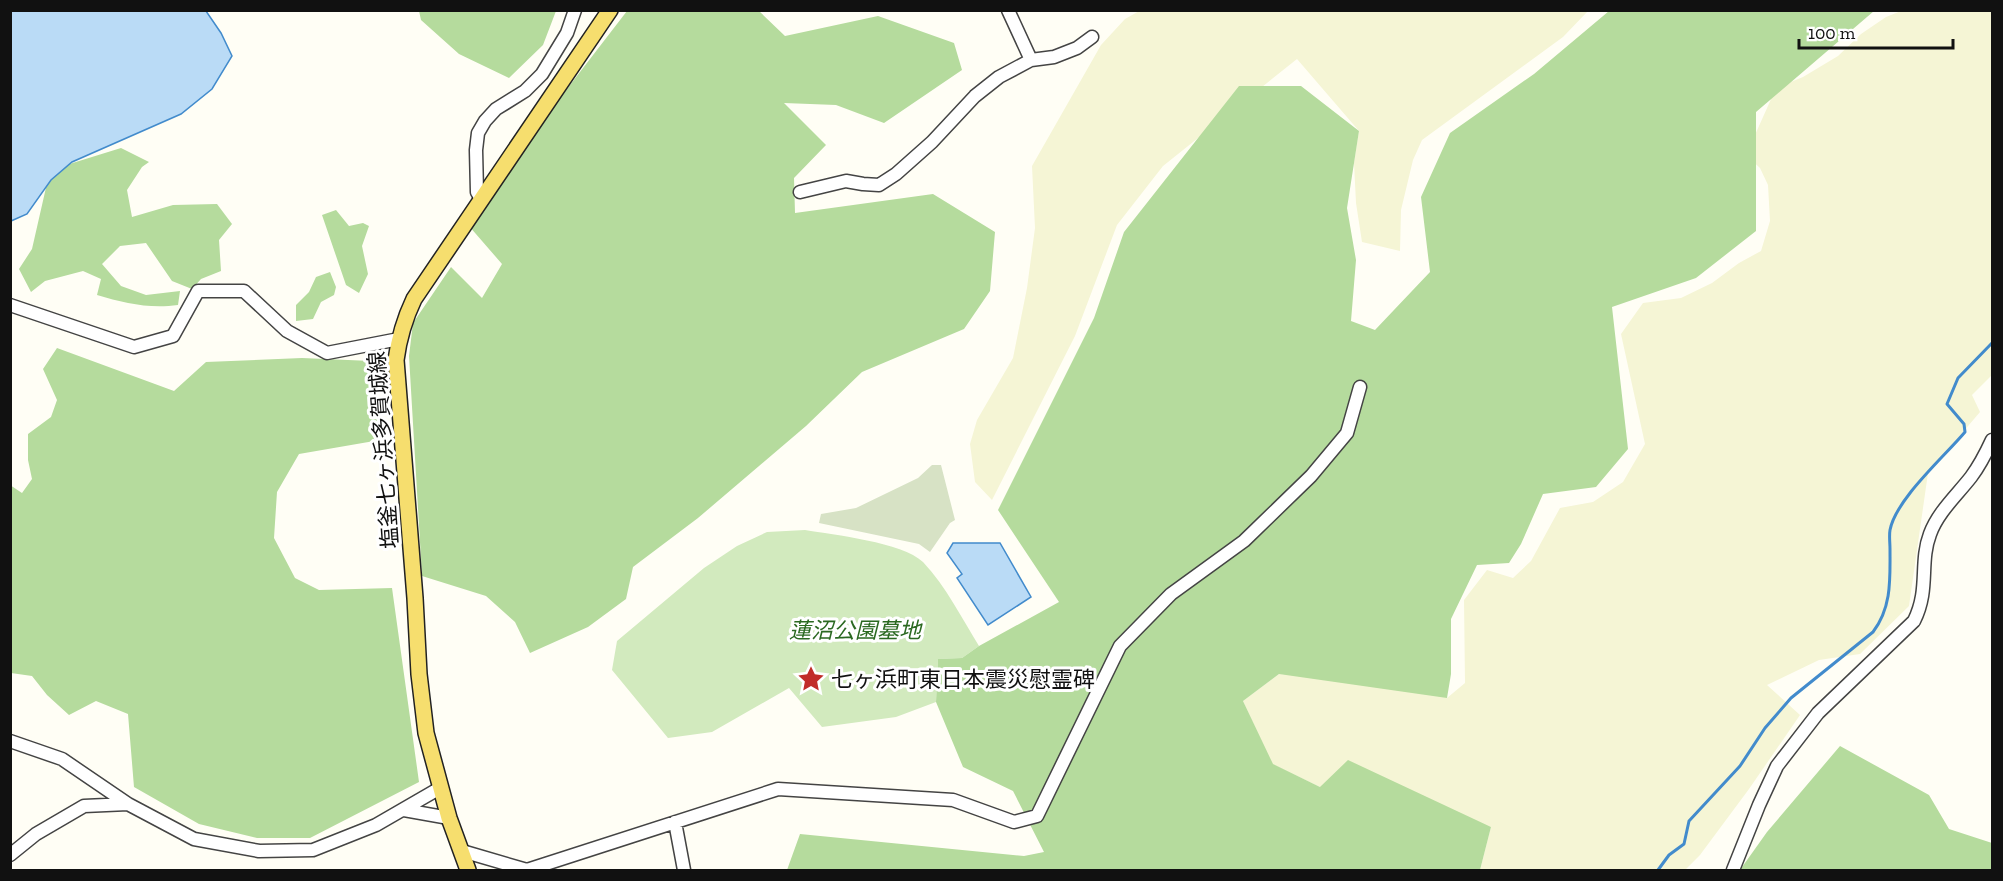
<svg xmlns="http://www.w3.org/2000/svg" width="2003" height="881" font-family="'Zilla Slab','Noto Sans JP',serif">
  <rect width="100%" height="100%" fill="#fffef5"/>
  <path fill="#f5f5d5" d="M 1141,10 L 1588,11 L 1563,37 L 1422,140 L 1413,160 L 1401,210 L 1400,251 L 1362,242 L 1356,203 L 1354,163 L 1359,131 L 1297,59 L 1163,166 L 1117,225 L 1075,336 L 992,500 L 975,482 L 970,444 L 977,420 L 1013,358 L 1027,288 L 1035,228 L 1032,166 L 1101,45 L 1125,19 Z
    M 1901,11 L 1992,11 L 1992,375 L 1972,395 L 1980,412 L 1928,473 L 1909,606 L 1860,654 L 1819,660 L 1767,685 L 1800,715 L 1749,789 L 1700,855 L 1685,870 L 1480,870 L 1491,827 L 1320,787 L 1272,764 L 1243,701 L 1279,674 L 1385,677 L 1447,698 L 1465,683 L 1464,600 L 1487,570 L 1513,578 L 1531,561 L 1560,508 L 1593,502 L 1623,482 L 1645,444 L 1621,334 L 1643,303 L 1681,298 L 1712,283 L 1739,263 L 1761,251 L 1770,221 L 1768,185 L 1760,168 L 1746,155 L 1776,88 L 1803,77 L 1838,56 L 1861,34 L 1886,17 Z"/>
  <path fill="#d2eabe" d="M 805,530 C 834,535 902,542 923,562 C 946,586 962,619 979,646 L 962,658 L 938,659 L 936,702 L 896,717 L 822,727 L 789,688 L 712,732 L 668,738 L 612,670 L 617,641 L 704,568 L 737,546 L 767,532 Z"/>
  <path fill="#b5db9d" d="M 419,11 L 419,10 L 556,11 L 543,45 L 509,78 L 459,54 L 421,20 Z
    M 627,11 L 759,11 L 785,36 L 878,16 L 954,43 L 962,70 L 884,123 L 836,105 L 784,103 L 826,145 L 794,178 L 795,213 L 933,194 L 995,232 L 990,291 L 964,329 L 862,372 L 806,426 L 698,518 L 633,567 L 626,599 L 588,627 L 530,653 L 515,622 L 486,596 L 422,576 L 409,356 L 413,323 L 451,267 L 482,298 L 502,264 L 469,226 L 516,155 Z
    M 1609,11 L 1874,11 L 1756,112 L 1756,231 L 1696,278 L 1612,307 L 1628,449 L 1596,487 L 1543,494 L 1521,544 L 1509,563 L 1477,565 L 1451,619 L 1451,674 L 1447,698 L 1279,674 L 1243,701 L 1273,764 L 1320,787 L 1348,760 L 1491,827 L 1480,870 L 787,870 L 800,834 L 1024,856 L 1044,852 L 1013,791 L 963,767 L 936,702 L 938,659 L 962,658 L 979,646 L 1059,602 L 998,510 L 1094,318 L 1124,232 L 1239,86 L 1301,86 L 1359,131 L 1347,208 L 1356,260 L 1351,321 L 1375,330 L 1430,272 L 1421,197 L 1450,133 L 1534,74 Z
    M 121,148 L 149,162 L 142,167 L 127,190 L 132,217 L 173,205 L 217,204 L 232,224 L 219,240 L 221,271 L 201,279 L 192,289 L 172,281 L 146,243 L 120,246 L 102,264 L 121,286 L 146,295 L 180,291 L 178,305 C 149,309 124,303 97,295 L 101,279 L 83,271 L 45,281 L 31,292 L 19,269 L 32,249 L 50,170 Z
    M 336,210 L 349,226 L 363,223 L 369,226 L 362,246 L 368,274 L 359,293 L 346,285 L 322,215 Z
    M 330,272 L 336,287 L 334,295 L 321,302 L 313,319 L 296,321 L 296,305 L 309,292 L 316,277 Z
    M 57,348 L 174,391 L 206,362 L 302,358 L 371,361 L 380,440 L 299,454 L 277,492 L 274,538 L 295,578 L 319,590 L 392,588 L 419,782 L 310,838 L 257,838 L 199,824 L 134,787 L 128,714 L 96,701 L 69,715 L 47,695 L 32,676 L 11,673 L 10,485 L 22,493 L 32,479 L 28,460 L 28,434 L 51,417 L 57,400 L 43,369 Z
    M 1840,746 L 1929,795 L 1949,829 L 1992,843 L 1992,870 L 1740,870 L 1767,832 Z"/>
  <path fill="#d7e2c5" d="M 932,465 L 941,465 L 955,520 L 950,523 L 930,552 L 919,544 L 819,523 L 821,514 L 856,508 L 918,478 Z"/>
  <path fill="#badbf6" stroke="#428bcc" stroke-width="1.5" d="M 11,10 L 206,11 L 221,33 L 232,56 L 212,89 L 181,114 L 72,162 L 51,180 L 27,214 L 11,221 Z
    M 953,543 L 1000,543 L 1031,597 L 988,625 L 957,578 L 962,574 L 947,553 Z"/>
  <g fill="none" stroke-linecap="round" stroke-linejoin="round">
    <path stroke="#428bcc" stroke-width="3" d="M 1658,870 L 1669,855 L 1684,844 L 1689,821 L 1740,766 L 1765,728 L 1791,698 L 1873,632 C 1892,607 1890,579 1890,549 C 1890,543 1889,536 1890,530 C 1896,499 1944,457 1965,432 L 1964,424 L 1947,404 L 1958,378 L 1992,343"/>
    <defs>
      <path id="minor" d="M 1008,10 L 1031,60
        M 800,192 L 846,181 L 863,184 L 879,185 L 896,174 L 932,142 L 975,96 L 999,77 L 1031,60 L 1054,57 L 1077,48 L 1092,37
        M 481,199 L 477,192 L 476,150 L 478,133 L 485,121 L 496,109 L 525,91 L 542,74 L 567,33 L 575,10
        M 10,305 L 134,347 L 173,336 L 198,291 L 244,291 L 287,331 L 327,353 L 399,339
        M 10,741 L 62,759 L 128,804
        M 404,810 L 449,818
        M 675,822 L 684,870
        M 462,851 L 527,870 L 778,789 L 953,800 L 1014,822 L 1037,816 L 1120,646 L 1171,594 L 1244,541 L 1311,476 L 1347,433 L 1360,387
        M 10,855 L 36,834 L 84,806 L 128,804 L 194,839 L 259,851 L 313,850 L 376,825 L 440,788
        M 1733,870 L 1759,805 L 1777,766 L 1818,713 L 1914,621 C 1930,589 1919,563 1930,534 C 1938,512 1957,495 1971,477 C 1980,465 1986,453 1992,440"/>
      <path id="major" d="M 468,870 L 449,818 L 426,733 L 419,674 L 415,598 L 396,360 C 399,337 404,320 414,299 L 610,10"/>
    </defs>
    <use href="#minor" stroke="#444" stroke-width="15"/>
    <use href="#major" stroke="#222" stroke-width="18"/>
    <use href="#minor" stroke="#fff" stroke-width="12"/>
    <use href="#major" stroke="#f6de6e" stroke-width="15"/>
  </g>
  <defs>
    <symbol id="sight-bare" viewBox="-9 -9 18 18"><path d="M0-6L1.8-2.2L6-1.7L2.9 1.2L3.7 5.4L0 3.3L-3.7 5.4L-2.9 1.2L-6-1.7L-1.8-2.2Z" fill="#c12c29" stroke="#fff" stroke-width="2.5" paint-order="stroke"/></symbol>
  </defs>
  <g fill-rule="evenodd">
    <use href="#sight-bare" x="792" y="660" width="38" height="38"/>
  </g>
  <g text-anchor="middle" stroke-width="6" stroke-linejoin="round" paint-order="stroke">
    <g font-size="22" fill="#111" stroke="#fff">
      <text transform="translate(383 450) rotate(-94)" y="8">塩釜七ヶ浜多賀城線</text>
    </g>
    <g font-size="22" font-style="italic" fill="#2b6921" stroke="#fff">
      <text x="855" y="638">蓮沼公園墓地</text>
    </g>
    <g font-size="22" fill="#111" stroke="#fff" text-anchor="start">
      <text x="831" y="687">七ヶ浜町東日本震災慰霊碑</text>
    </g>
  </g>
  <rect width="2003" height="881" fill="none" stroke="#111111" stroke-width="24"/>
  <path d="M1799 39v9h154v-9" fill="none" stroke="#111111" stroke-width="3"/>
  <text x="1808" y="39" font-size="18" fill="#111111" stroke="#ffffff" stroke-width="4.5" paint-order="stroke">100 m</text>
</svg>
